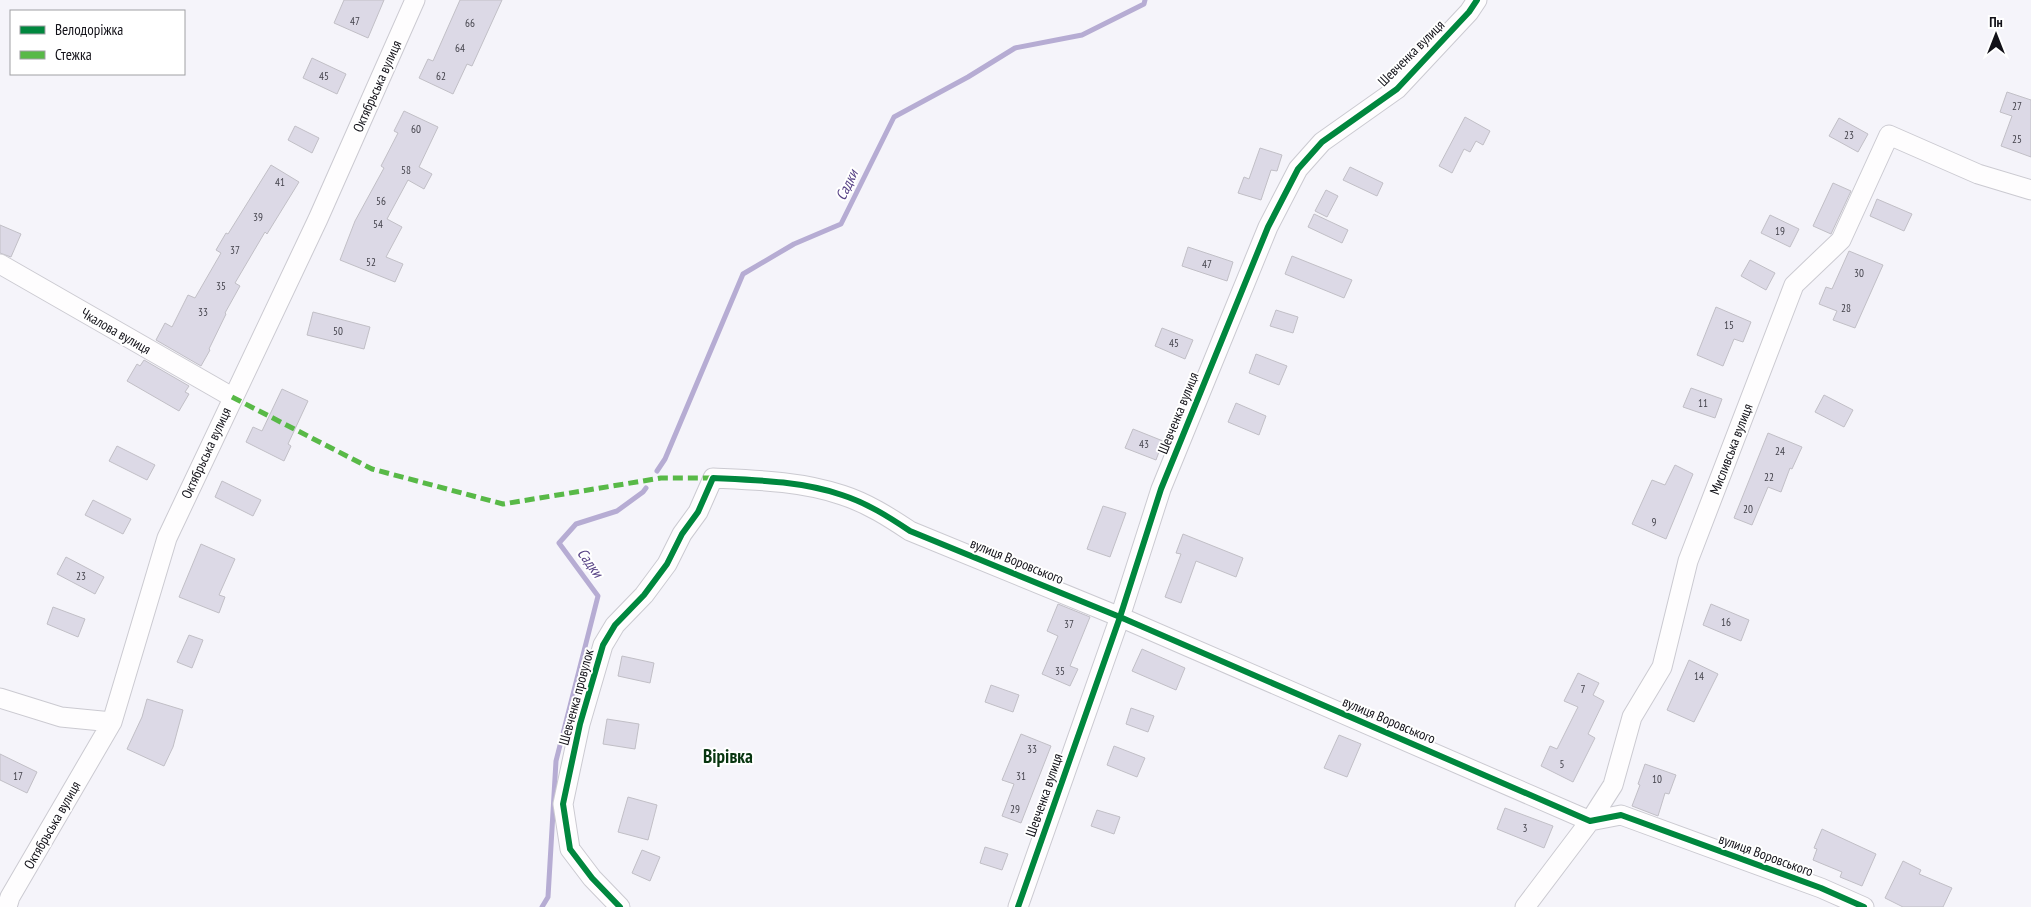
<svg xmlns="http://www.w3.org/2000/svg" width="2031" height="907" font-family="'PT Sans Narrow',sans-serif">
  <rect width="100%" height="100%" fill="#f5f4fa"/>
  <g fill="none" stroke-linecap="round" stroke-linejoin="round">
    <path stroke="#b6acd3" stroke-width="5" d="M 657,471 L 665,459 L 743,274 L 794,244 L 841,224 L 894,117 L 968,77 L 1015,48 L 1082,35 L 1144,4 L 1145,0
      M 542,907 L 548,897 L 556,761 L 598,596 L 559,543 L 576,524 L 617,511 L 643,492 L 646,488"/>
  </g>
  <path fill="#dcd9e6" stroke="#c1bfc6" d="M 344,0 L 384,0 L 368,38 L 334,23 Z
    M 460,0 L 502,0 L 472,66 L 467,64 L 453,94 L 419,78 L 428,59 L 433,61 Z
    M 312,58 L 346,74 L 337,94 L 303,78 Z
    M 2007,92 L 2031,100 L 2031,157 L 2001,146 L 2012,116 L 2000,112 Z
    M 404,111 L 438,127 L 419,167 L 432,174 L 424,189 L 408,180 L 387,219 L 402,227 L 386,257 L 403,264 L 395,282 L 340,260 L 355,221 L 384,168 L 381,166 L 398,133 L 394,131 Z
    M 1465,117 L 1490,131 L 1483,145 L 1476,141 L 1470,152 L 1464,149 L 1452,173 L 1439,166 Z
    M 1839,118 L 1868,134 L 1858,152 L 1829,136 Z
    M 295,126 L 319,138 L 312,153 L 288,140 Z
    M 1260,148 L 1282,155 L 1277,171 L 1271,170 L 1261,200 L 1238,193 L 1244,177 L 1249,179 Z
    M 271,165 L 299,182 L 267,234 L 265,232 L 235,283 L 240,286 L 225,313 L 226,314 L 209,349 L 210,350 L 201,366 L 156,340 L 165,323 L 172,327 L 188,295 L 195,298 L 221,253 L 216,250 L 226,233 L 228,234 Z
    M 1350,167 L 1383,183 L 1377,196 L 1343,180 Z
    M 1833,183 L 1851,191 L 1831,234 L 1813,226 Z
    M 1326,190 L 1338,196 L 1327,217 L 1315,211 Z
    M 1877,199 L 1912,214 L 1904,231 L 1870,216 Z
    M 1314,214 L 1348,230 L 1342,243 L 1308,227 Z
    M 1770,215 L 1799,229 L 1790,247 L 1761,233 Z
    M 0,225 L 21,234 L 11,257 L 0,253 Z
    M 1188,247 L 1233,262 L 1227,281 L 1182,266 Z
    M 1849,251 L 1883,265 L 1855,328 L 1833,320 L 1837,311 L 1819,304 L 1826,287 L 1832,289 Z
    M 1292,256 L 1352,280 L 1344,298 L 1285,274 Z
    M 1750,260 L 1775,273 L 1766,290 L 1741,276 Z
    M 1716,307 L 1751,322 L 1743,342 L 1734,339 L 1723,366 L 1697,355 Z
    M 1276,310 L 1298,317 L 1293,333 L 1270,326 Z
    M 313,312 L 370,327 L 364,349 L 307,335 Z
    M 1162,328 L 1193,340 L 1185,359 L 1155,346 Z
    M 1256,354 L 1287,366 L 1279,385 L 1249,373 Z
    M 144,360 L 189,386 L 185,392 L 189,394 L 179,411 L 127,381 L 137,364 L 140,366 Z
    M 1691,388 L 1722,399 L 1715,418 L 1683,407 Z
    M 282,389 L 308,401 L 288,444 L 291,446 L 284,461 L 246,442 L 253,427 L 262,431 Z
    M 1824,395 L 1853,410 L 1844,427 L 1815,412 Z
    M 1236,403 L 1266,416 L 1259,435 L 1228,422 Z
    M 1133,429 L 1163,441 L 1156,460 L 1125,448 Z
    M 1768,433 L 1802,447 L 1792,469 L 1790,468 L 1781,492 L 1768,487 L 1752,525 L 1734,518 Z
    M 117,446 L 155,465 L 147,480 L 109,461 Z
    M 1675,465 L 1693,474 L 1666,539 L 1632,524 L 1652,480 L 1665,485 Z
    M 222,481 L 261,500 L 253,516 L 215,497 Z
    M 93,500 L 131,519 L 123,534 L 85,515 Z
    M 1103,506 L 1126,513 L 1110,557 L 1087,549 Z
    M 1183,534 L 1243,558 L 1236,577 L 1196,561 L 1181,603 L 1165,597 L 1181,554 L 1176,553 Z
    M 201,544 L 235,559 L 219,595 L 225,597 L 219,613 L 179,597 Z
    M 66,557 L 104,577 L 95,594 L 57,574 Z
    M 1058,604 L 1090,617 L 1070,666 L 1078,669 L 1070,686 L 1042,674 L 1058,636 L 1047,631 Z
    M 1711,604 L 1749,620 L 1741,641 L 1703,625 Z
    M 53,607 L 85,619 L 78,637 L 47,624 Z
    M 189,635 L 203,640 L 192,668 L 177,662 Z
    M 1142,649 L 1185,668 L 1176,690 L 1132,671 Z
    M 622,656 L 654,663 L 650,683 L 618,676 Z
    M 1689,660 L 1718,674 L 1694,722 L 1667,710 Z
    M 1578,673 L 1599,683 L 1593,695 L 1604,701 L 1588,734 L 1595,738 L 1573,782 L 1541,766 L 1550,746 L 1557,749 L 1578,707 L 1564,701 Z
    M 991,685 L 1019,695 L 1013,712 L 985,702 Z
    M 147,699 L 183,710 L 173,747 L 164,766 L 127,749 L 142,717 Z
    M 1131,708 L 1154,716 L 1148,732 L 1126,724 Z
    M 607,719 L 639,724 L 635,749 L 603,744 Z
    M 1021,734 L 1051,746 L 1021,823 L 1002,816 L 1014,784 L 1002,780 Z
    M 1339,735 L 1361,744 L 1347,777 L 1324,768 Z
    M 1114,746 L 1145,758 L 1137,777 L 1107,765 Z
    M 0,754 L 37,772 L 27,793 L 0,780 Z
    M 1645,764 L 1676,775 L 1669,794 L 1665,793 L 1658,816 L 1632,806 L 1640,785 L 1638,784 Z
    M 628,797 L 657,805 L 648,840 L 618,832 Z
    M 1505,808 L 1553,826 L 1544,848 L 1497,829 Z
    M 1097,810 L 1120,817 L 1114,834 L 1091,826 Z
    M 1822,829 L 1876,854 L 1862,886 L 1840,877 L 1842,872 L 1813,860 L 1817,849 L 1814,848 Z
    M 985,847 L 1008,854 L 1002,870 L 980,863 Z
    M 642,850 L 660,857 L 650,881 L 632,873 Z
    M 1903,861 L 1921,870 L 1919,874 L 1952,888 L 1943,907 L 1903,907 L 1885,898 Z"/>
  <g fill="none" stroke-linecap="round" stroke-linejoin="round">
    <defs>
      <path id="minor" d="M 0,264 L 232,397
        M 0,698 L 61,717 L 112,722
        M 7,907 L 10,897 L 112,722 L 167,538 L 318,219 L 415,0
        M 620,907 L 592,878 L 570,849 L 563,804 L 580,724 L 603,645 L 615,625 L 644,595 L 667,564 L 682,534 L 698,512 L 713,478 C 755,480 801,481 842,495 C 867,503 889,517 910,531 L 1120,617 L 1590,821 L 1621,815 L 1821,888 L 1864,907
        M 1018,907 L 1120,617 L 1161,489 L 1268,227 L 1298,169 L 1322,142 L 1397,89 L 1469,12 L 1477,0
        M 1525,907 L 1590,821 L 1613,785 L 1632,717 L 1662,667 L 1688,561 L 1794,285 L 1841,240 L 1889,135 L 1978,174 L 2031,190"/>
    </defs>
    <use href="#minor" stroke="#cbcad1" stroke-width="21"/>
    <use href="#minor" stroke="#fefdfe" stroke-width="19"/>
    <path stroke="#58b947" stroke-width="5" stroke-dasharray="10 5" stroke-linecap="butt" d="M 232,397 L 372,469 L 503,504 L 661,478 L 713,478"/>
    <defs>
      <path id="cycleway" d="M 620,907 L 592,878 L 570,849 L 563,804 L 580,724 L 603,645 L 615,625 L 644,595 L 667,564 L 682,534 L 698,512 L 713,478 C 755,480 801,481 842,495 C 867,503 889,517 910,531 L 1120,617 L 1590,821 L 1621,815 L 1821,888 L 1864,907
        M 1018,907 L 1120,617 L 1161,489 L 1268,227 L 1298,169 L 1322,142 L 1397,89 L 1469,12 L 1477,0"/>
    </defs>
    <use href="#cycleway" stroke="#fff" stroke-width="9"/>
    <use href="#cycleway" stroke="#00873e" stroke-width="6"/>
  </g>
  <g text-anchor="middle" stroke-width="4" stroke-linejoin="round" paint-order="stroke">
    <g font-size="11" fill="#44434c">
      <text x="355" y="25">47</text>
      <text x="470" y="27">66</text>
      <text x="460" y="52">64</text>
      <text x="324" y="80">45</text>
      <text x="441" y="80">62</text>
      <text x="2017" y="110">27</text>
      <text x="416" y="133">60</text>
      <text x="1849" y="139">23</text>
      <text x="2017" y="143">25</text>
      <text x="406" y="174">58</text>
      <text x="280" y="186">41</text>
      <text x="381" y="205">56</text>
      <text x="258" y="221">39</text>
      <text x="378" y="228">54</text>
      <text x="1780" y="235">19</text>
      <text x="235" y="254">37</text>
      <text x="371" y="266">52</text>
      <text x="1207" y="268">47</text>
      <text x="1859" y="277">30</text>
      <text x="221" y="290">35</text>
      <text x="1846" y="312">28</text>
      <text x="203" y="316">33</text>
      <text x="1729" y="329">15</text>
      <text x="338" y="335">50</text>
      <text x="1174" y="347">45</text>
      <text x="1703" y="407">11</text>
      <text x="1144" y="448">43</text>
      <text x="1780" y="455">24</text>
      <text x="1769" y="481">22</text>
      <text x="1748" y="513">20</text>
      <text x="1654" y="526">9</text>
      <text x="81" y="580">23</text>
      <text x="1726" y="626">16</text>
      <text x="1069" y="628">37</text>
      <text x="1060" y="675">35</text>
      <text x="1699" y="680">14</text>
      <text x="1583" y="693">7</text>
      <text x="1032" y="753">33</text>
      <text x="1562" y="768">5</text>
      <text x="18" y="780">17</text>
      <text x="1021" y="780">31</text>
      <text x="1657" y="783">10</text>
      <text x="1015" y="813">29</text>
      <text x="1525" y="832">3</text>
    </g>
    <g font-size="14" fill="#121118" stroke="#fff">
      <text transform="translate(1411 53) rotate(-45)" y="5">Шевченка вулиця</text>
      <text transform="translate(377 86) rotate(-66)" y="5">Октябрьська вулиця</text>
      <text transform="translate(116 331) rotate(30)" y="5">Чкалова вулиця</text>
      <text transform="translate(1178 413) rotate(-68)" y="5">Шевченка вулиця</text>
      <text transform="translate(1731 449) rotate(-69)" y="5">Мисливська вулиця</text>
      <text transform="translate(206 453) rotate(-65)" y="5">Октябрьська вулиця</text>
      <text transform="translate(1017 561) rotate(22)" y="5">вулиця Воровського</text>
      <text transform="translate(576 697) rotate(-75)" y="5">Шевченка провулок</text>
      <text transform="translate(1389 720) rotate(23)" y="5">вулиця Воровського</text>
      <text transform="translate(1044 795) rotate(-71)" y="5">Шевченка вулиця</text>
      <text transform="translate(52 825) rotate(-60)" y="5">Октябрьська вулиця</text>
      <text transform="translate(1766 855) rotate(20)" y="5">вулиця Воровського</text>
    </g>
    <g font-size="15" font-style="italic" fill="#584386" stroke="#fff">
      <text transform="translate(847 185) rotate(-64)" y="5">Садки</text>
      <text transform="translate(590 563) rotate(54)" y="5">Садки</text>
    </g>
    <g font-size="19" font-weight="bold" fill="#083610" stroke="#fff">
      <text x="728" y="763">Вірівка</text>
    </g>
  </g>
  <rect x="10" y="10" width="175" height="65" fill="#ffffff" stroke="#a0a0a3"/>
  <rect x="20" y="26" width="25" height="8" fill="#00873e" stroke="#a0a0a3"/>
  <text x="55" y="35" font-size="15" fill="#121118">Велодоріжка</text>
  <rect x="20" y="51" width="25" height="8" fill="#58b947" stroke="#a0a0a3"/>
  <text x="55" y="60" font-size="15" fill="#121118">Стежка</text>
  <g transform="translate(1996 35)" stroke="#ffffff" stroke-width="4" paint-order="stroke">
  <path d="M0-4L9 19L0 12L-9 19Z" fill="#121118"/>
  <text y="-8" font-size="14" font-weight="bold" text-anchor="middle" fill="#121118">Пн</text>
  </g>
</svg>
